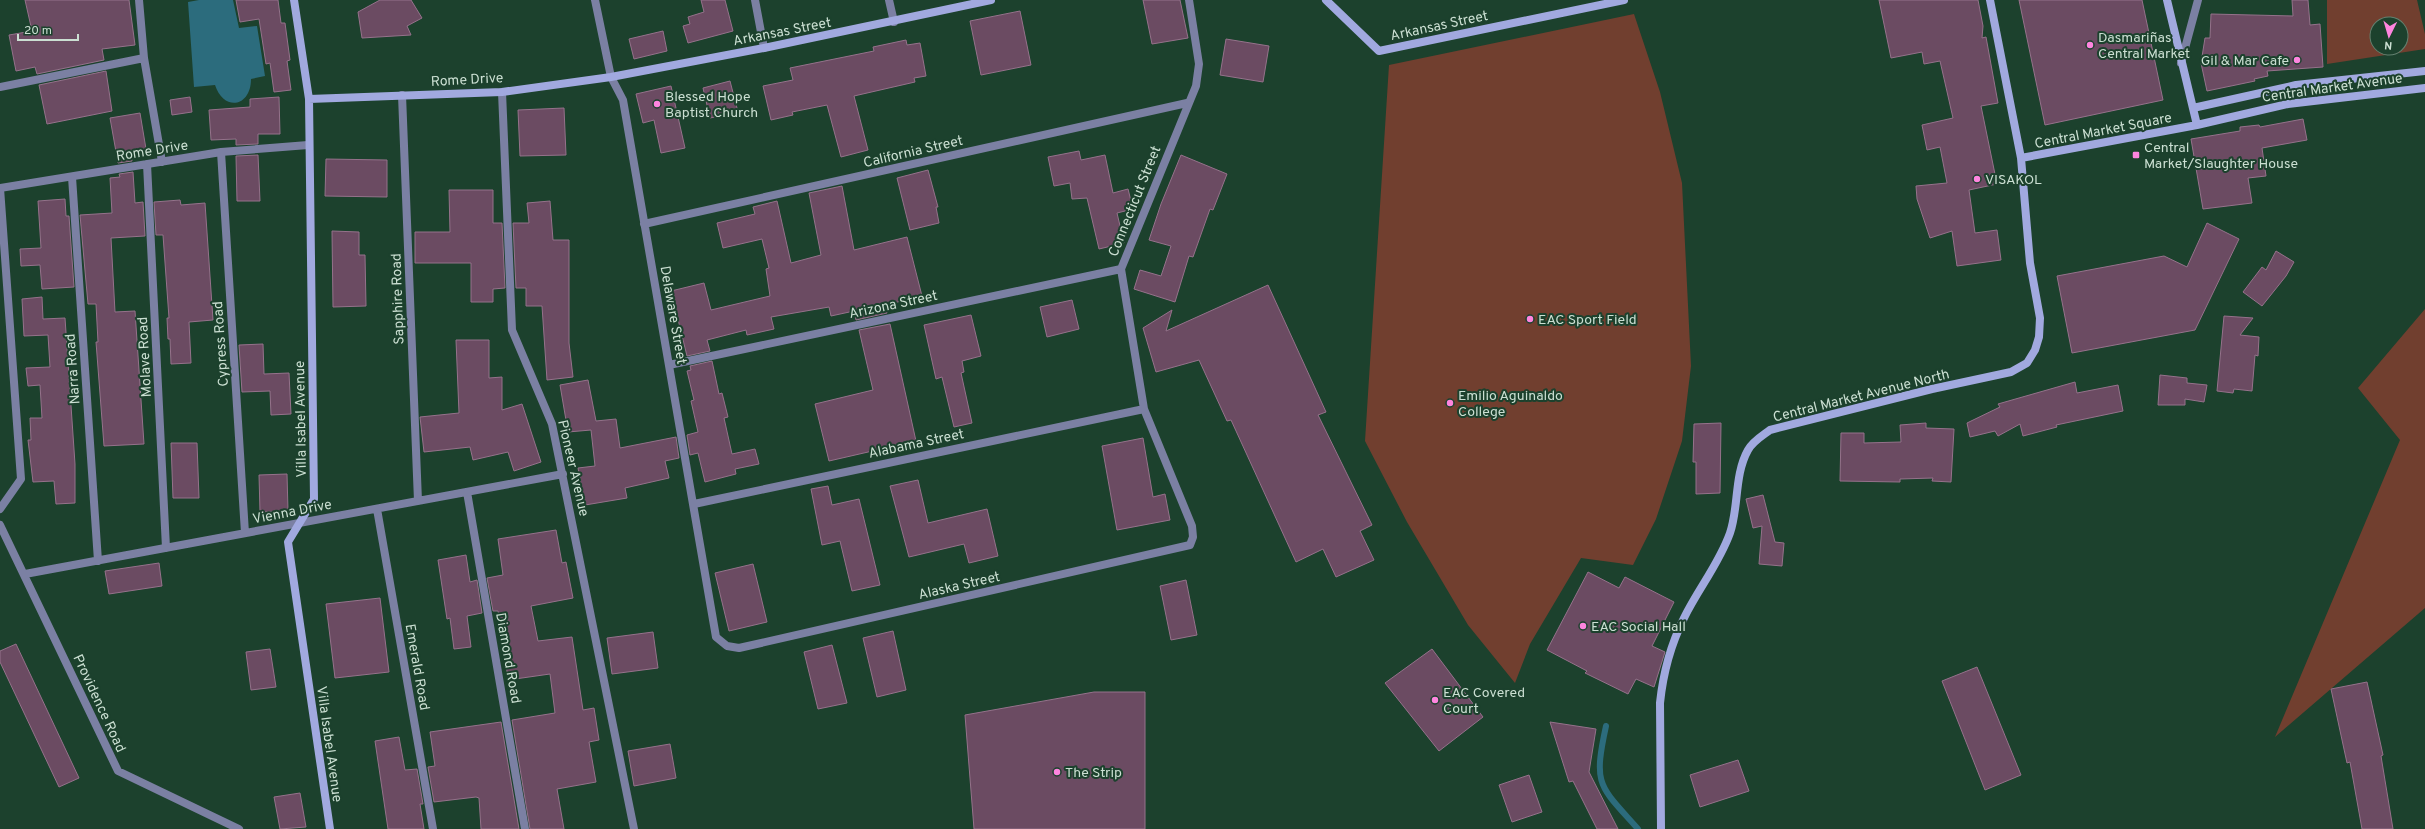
<svg xmlns="http://www.w3.org/2000/svg" width="2425" height="829" font-family="Overpass,sans-serif">
  <rect width="100%" height="100%" fill="#1c412d"/>
  <path fill="#713f2f" fill-rule="evenodd" d="M 2327,0 L 2417,0 L 2425,34 L 2425,49 L 2327,64 ZM 2377,24 L 2401,24 L 2401,48 L 2377,48 Z
    M 1634,14 L 1660,92 L 1682,183 L 1691,366 L 1682,441 L 1656,519 L 1633,565 L 1581,558 L 1530,644 L 1515,683 L 1468,625 L 1407,522 L 1365,441 L 1389,65 Z
    M 2425,309 L 2425,608 L 2275,737 L 2400,440 L 2358,388 Z"/>
  <path fill="#2c6c7d" d="M 199,0 L 233,0 L 239,28 L 257,26 L 265,76 L 251,79 C 251,107 224,112 215,85 L 194,87 L 188,2 Z"/>
  <g fill="none" stroke-linecap="round" stroke-linejoin="round">
    <path stroke="#2c6c7d" stroke-width="6" d="M 1606,726 C 1593,786 1599,785 1638,829"/>
  </g>
  <path fill="#6b4b62" stroke="#95728b" d="M 25,0 L 129,0 L 135,45 L 102,49 L 104,60 L 37,74 L 35,67 L 16,71 L 9,35 L 32,31 Z
    M 236,0 L 278,0 L 281,23 L 285,23 L 290,60 L 287,61 L 291,90 L 274,92 L 270,63 L 266,64 L 259,19 L 240,22 Z
    M 380,0 L 411,0 L 422,18 L 407,26 L 411,35 L 362,38 L 358,12 Z
    M 701,0 L 725,0 L 733,31 L 688,43 L 683,26 L 690,24 L 688,17 L 704,12 Z
    M 1143,0 L 1180,0 L 1188,38 L 1152,44 Z
    M 1879,0 L 1978,0 L 1983,26 L 1982,38 L 1986,37 L 1998,103 L 1981,106 L 1997,184 L 1969,190 L 1975,233 L 1997,230 L 2001,260 L 1957,266 L 1952,231 L 1930,238 L 1917,199 L 1916,186 L 1947,183 L 1940,147 L 1927,150 L 1922,125 L 1953,118 L 1940,61 L 1924,64 L 1922,52 L 1891,58 Z
    M 2019,0 L 2142,0 L 2163,100 L 2045,125 Z
    M 2292,0 L 2308,0 L 2310,25 L 2320,24 L 2323,67 L 2267,71 L 2268,76 L 2254,79 L 2255,81 L 2207,91 L 2201,63 L 2205,38 L 2210,38 L 2211,14 L 2293,16 Z
    M 1020,11 L 1031,65 L 981,75 L 970,21 Z
    M 663,31 L 667,51 L 634,59 L 629,39 Z
    M 1226,39 L 1269,46 L 1263,82 L 1220,75 Z
    M 906,40 L 907,45 L 920,43 L 926,76 L 914,78 L 915,82 L 854,96 L 868,150 L 841,157 L 827,105 L 792,112 L 793,115 L 771,120 L 763,86 L 793,80 L 790,68 L 874,51 L 873,47 Z
    M 106,71 L 112,111 L 47,124 L 39,85 Z
    M 730,81 L 738,112 L 710,118 L 703,88 Z
    M 671,86 L 685,148 L 661,153 L 654,120 L 643,123 L 636,94 Z
    M 190,97 L 192,112 L 172,115 L 170,100 Z
    M 279,97 L 280,134 L 258,134 L 258,144 L 236,145 L 236,139 L 211,140 L 209,110 L 250,107 L 250,99 Z
    M 564,108 L 566,155 L 520,156 L 518,110 Z
    M 140,113 L 146,149 L 131,151 L 132,161 L 118,163 L 110,118 Z
    M 2303,119 L 2307,140 L 2262,148 L 2266,176 L 2248,178 L 2252,203 L 2203,209 L 2191,139 L 2240,131 L 2240,127 L 2259,125 L 2260,127 Z
    M 1079,151 L 1081,160 L 1105,155 L 1113,193 L 1128,189 L 1133,209 L 1117,213 L 1124,243 L 1099,249 L 1087,198 L 1072,199 L 1070,183 L 1054,186 L 1048,157 Z
    M 258,155 L 260,201 L 237,201 L 236,156 Z
    M 1181,155 L 1227,174 L 1213,210 L 1210,209 L 1193,257 L 1189,256 L 1175,302 L 1134,289 L 1140,270 L 1161,276 L 1171,246 L 1149,240 L 1161,204 Z
    M 326,159 L 387,160 L 387,197 L 325,196 Z
    M 928,170 L 938,207 L 936,207 L 939,223 L 910,230 L 897,178 Z
    M 133,172 L 135,203 L 143,202 L 145,236 L 111,238 L 115,312 L 135,311 L 144,444 L 104,446 L 96,342 L 98,342 L 96,304 L 88,304 L 80,215 L 112,213 L 110,178 L 120,177 L 119,174 Z
    M 842,186 L 854,250 L 907,237 L 922,296 L 885,305 L 887,313 L 856,320 L 854,311 L 831,316 L 829,307 L 771,317 L 774,329 L 747,335 L 746,330 L 707,340 L 710,351 L 687,356 L 671,291 L 704,283 L 711,310 L 770,296 L 766,269 L 769,268 L 762,239 L 723,248 L 717,223 L 755,214 L 753,207 L 777,201 L 791,263 L 821,255 L 809,193 Z
    M 449,190 L 493,190 L 493,223 L 502,223 L 505,288 L 493,289 L 493,302 L 471,302 L 471,263 L 415,263 L 415,232 L 450,232 Z
    M 65,199 L 66,216 L 69,216 L 74,287 L 42,289 L 40,265 L 21,266 L 20,249 L 41,248 L 38,201 Z
    M 180,200 L 181,205 L 205,203 L 213,320 L 189,322 L 191,363 L 171,364 L 170,339 L 168,339 L 167,318 L 169,318 L 163,235 L 156,235 L 154,202 Z
    M 550,201 L 553,240 L 569,240 L 569,343 L 573,377 L 547,380 L 542,306 L 526,306 L 526,288 L 516,288 L 513,223 L 529,223 L 527,203 Z
    M 2207,223 L 2239,239 L 2195,330 L 2072,353 L 2057,276 L 2164,256 L 2187,267 Z
    M 332,231 L 359,232 L 359,255 L 365,255 L 366,306 L 333,307 Z
    M 2276,251 L 2294,262 L 2286,276 L 2262,306 L 2243,292 L 2262,267 L 2266,270 Z
    M 1268,285 L 1326,412 L 1318,415 L 1372,525 L 1360,531 L 1374,560 L 1336,577 L 1323,549 L 1296,562 L 1231,420 L 1227,421 L 1199,360 L 1156,372 L 1143,328 L 1172,310 L 1166,331 Z
    M 42,297 L 43,319 L 65,318 L 75,464 L 75,503 L 56,504 L 54,481 L 33,482 L 28,440 L 31,440 L 30,418 L 42,418 L 40,385 L 28,386 L 26,368 L 50,367 L 48,335 L 24,336 L 22,299 Z
    M 1072,300 L 1079,329 L 1047,337 L 1040,307 Z
    M 971,315 L 981,356 L 962,361 L 964,372 L 961,373 L 972,423 L 954,427 L 942,377 L 936,379 L 924,325 Z
    M 2224,316 L 2253,318 L 2240,335 L 2259,337 L 2258,356 L 2255,355 L 2252,391 L 2234,389 L 2233,393 L 2217,391 Z
    M 890,324 L 916,441 L 829,461 L 815,404 L 873,390 L 859,330 Z
    M 456,340 L 489,340 L 489,378 L 502,377 L 502,410 L 522,404 L 541,462 L 514,471 L 508,452 L 473,460 L 470,447 L 424,452 L 420,417 L 459,413 Z
    M 263,344 L 264,374 L 289,373 L 291,414 L 271,415 L 270,391 L 242,392 L 239,345 Z
    M 712,361 L 719,394 L 722,393 L 728,417 L 724,418 L 732,454 L 755,449 L 759,464 L 735,469 L 736,474 L 705,482 L 698,453 L 690,455 L 687,435 L 698,432 L 691,401 L 694,400 L 687,371 L 691,370 L 690,366 Z
    M 2160,375 L 2187,378 L 2187,383 L 2207,385 L 2204,402 L 2185,399 L 2185,405 L 2158,405 Z
    M 588,380 L 596,421 L 616,419 L 620,448 L 676,437 L 679,458 L 665,461 L 669,478 L 625,488 L 627,498 L 585,505 L 578,468 L 595,466 L 591,430 L 568,432 L 560,385 Z
    M 2075,382 L 2077,393 L 2118,385 L 2123,411 L 2056,425 L 2057,427 L 2023,436 L 2020,424 L 1998,436 L 1995,431 L 1970,437 L 1967,423 L 2000,407 L 1998,404 Z
    M 1721,423 L 1720,493 L 1696,494 L 1696,462 L 1693,462 L 1694,424 Z
    M 1926,423 L 1926,428 L 1954,429 L 1951,482 L 1932,481 L 1933,478 L 1900,479 L 1900,482 L 1840,481 L 1841,433 L 1864,433 L 1864,443 L 1901,442 L 1900,425 Z
    M 1143,438 L 1153,497 L 1165,494 L 1170,520 L 1117,530 L 1102,446 Z
    M 171,443 L 197,443 L 199,498 L 173,498 Z
    M 287,474 L 288,511 L 260,512 L 259,475 Z
    M 918,480 L 928,523 L 987,509 L 998,556 L 969,563 L 964,544 L 909,557 L 890,486 Z
    M 828,486 L 832,505 L 859,499 L 880,585 L 852,591 L 840,541 L 822,545 L 811,489 Z
    M 1763,495 L 1775,542 L 1784,543 L 1782,566 L 1759,564 L 1762,526 L 1753,528 L 1746,499 Z
    M 556,530 L 562,563 L 566,562 L 573,598 L 531,606 L 538,641 L 572,637 L 583,710 L 594,708 L 599,740 L 589,742 L 596,782 L 557,789 L 564,829 L 530,829 L 512,720 L 555,713 L 550,674 L 508,680 L 504,646 L 506,645 L 498,611 L 493,611 L 487,578 L 503,575 L 498,539 Z
    M 466,555 L 470,582 L 477,580 L 482,613 L 467,616 L 471,647 L 454,649 L 450,618 L 447,619 L 438,560 Z
    M 159,563 L 162,586 L 109,594 L 105,571 Z
    M 753,564 L 767,622 L 729,631 L 715,573 Z
    M 1588,572 L 1619,588 L 1625,577 L 1674,602 L 1652,646 L 1665,652 L 1654,687 L 1636,679 L 1628,694 L 1585,673 L 1587,671 L 1547,650 Z
    M 1186,580 L 1197,635 L 1171,640 L 1160,586 Z
    M 380,598 L 389,672 L 335,678 L 326,604 Z
    M 893,631 L 906,690 L 877,697 L 863,638 Z
    M 653,632 L 658,668 L 612,674 L 607,638 Z
    M 16,644 L 79,778 L 59,787 L 0,662 L 0,651 Z
    M 832,645 L 847,703 L 818,709 L 804,652 Z
    M 270,649 L 276,687 L 251,690 L 246,652 Z
    M 1432,649 L 1483,717 L 1439,751 L 1385,683 Z
    M 1977,667 L 2021,775 L 1985,790 L 1942,681 Z
    M 2367,682 L 2383,755 L 2381,756 L 2393,829 L 2362,829 L 2350,762 L 2347,763 L 2331,689 Z
    M 1094,692 L 1145,692 L 1145,829 L 974,829 L 965,715 Z
    M 501,722 L 519,829 L 481,829 L 479,798 L 476,797 L 434,802 L 428,767 L 435,766 L 430,732 Z
    M 1550,722 L 1596,729 L 1589,772 L 1618,829 L 1597,829 L 1573,781 L 1569,782 Z
    M 399,737 L 405,770 L 417,769 L 423,804 L 420,804 L 424,829 L 388,829 L 375,741 Z
    M 670,744 L 676,778 L 634,786 L 628,751 Z
    M 1738,760 L 1749,791 L 1700,807 L 1690,775 Z
    M 1529,775 L 1542,812 L 1512,822 L 1499,785 Z
    M 300,793 L 306,827 L 280,829 L 274,797 Z"/>
  <g fill="none" stroke-linecap="round" stroke-linejoin="round">
    <path stroke="#7b80a3" stroke-width="8" d="M 139,0 L 144,58 L 162,162
      M 595,0 L 611,77 L 623,100 L 716,637 L 727,646 L 739,648 L 1190,545 L 1193,537 L 1192,526 L 1144,409 L 1121,269 L 1196,86 L 1199,64 L 1189,0
      M 755,0 L 764,48
      M 889,0 L 894,22
      M 2181,63 L 2198,0
      M 0,87 L 144,58
      M 502,92 L 512,330 L 552,424 L 634,829
      M 402,95 L 418,501
      M 221,152 L 245,533
      M 147,164 L 166,548
      M 72,177 L 98,561
      M 0,188 L 221,152 L 308,145
      M 644,224 L 1187,103
      M 669,365 L 1121,269
      M 467,492 L 525,829
      M 694,504 L 1144,409
      M 0,509 L 21,479 L 0,188
      M 377,509 L 433,829
      M 0,525 L 118,771 L 239,829
      M 25,574 L 563,474"/>
    <path stroke="#a1a9df" stroke-width="8" d="M 294,0 L 309,99 L 314,499 L 288,542 L 330,829
      M 1326,0 L 1379,51 L 1624,0
      M 2167,0 L 2197,125
      M 309,99 L 502,92 L 611,77 L 764,48 L 991,0
      M 2193,108 L 2296,85 L 2425,71
      M 2021,158 L 2197,125 L 2288,104 L 2425,88
      M 1661,829 L 1660,703 C 1663,674 1671,644 1684,618 C 1698,589 1719,564 1730,533 C 1739,507 1734,475 1748,450 C 1753,441 1762,436 1770,430 L 1932,389 L 2011,372 L 2027,363 L 2035,350 L 2039,337 L 2040,318 L 2030,263 L 2021,158 L 1990,0"/>
  </g>
  <g fill="#fe85df" stroke="#1c412d" stroke-width="1.5">
    <circle cx="2090" cy="45" r="4"/>
    <circle cx="2297" cy="60" r="4"/>
    <circle cx="657" cy="104" r="4"/>
    <rect x="2132" y="151" width="8" height="8" rx="2"/>
    <circle cx="1977" cy="179" r="4"/>
    <circle cx="1530" cy="319" r="4"/>
    <circle cx="1450" cy="403" r="4"/>
    <circle cx="1583" cy="626" r="4"/>
    <circle cx="1435" cy="700" r="4"/>
    <circle cx="1057" cy="772" r="4"/>
  </g>
  <g text-anchor="middle" stroke-width="4" stroke-linejoin="round" paint-order="stroke">
    <g font-size="14" fill="#cbdfd2" stroke="#1c412d">
      <text transform="translate(1439 25) rotate(-12)" y="5">Arkansas Street</text>
      <text transform="translate(782 31) rotate(-11)" y="5">Arkansas Street</text>
      <text transform="translate(467 79) rotate(-3)" y="5">Rome Drive</text>
      <text transform="translate(2332 87) rotate(-8)" y="5">Central Market Avenue</text>
      <text transform="translate(2103 130) rotate(-11)" y="5">Central Market Square</text>
      <text transform="translate(152 150) rotate(-9)" y="5">Rome Drive</text>
      <text transform="translate(913 151) rotate(-13)" y="5">California Street</text>
      <text transform="translate(1134 201) rotate(-68)" y="5">Connecticut Street</text>
      <text transform="translate(397 299) rotate(-92)" y="5">Sapphire Road</text>
      <text transform="translate(893 304) rotate(-12)" y="5">Arizona Street</text>
      <text transform="translate(674 315) rotate(80)" y="5">Delaware Street</text>
      <text transform="translate(220 344) rotate(-94)" y="5">Cypress Road</text>
      <text transform="translate(144 357) rotate(-93)" y="5">Molave Road</text>
      <text transform="translate(72 369) rotate(-94)" y="5">Narra Road</text>
      <text transform="translate(1861 395) rotate(-14)" y="5">Central Market Avenue North</text>
      <text transform="translate(300 419) rotate(-91)" y="5">Villa Isabel Avenue</text>
      <text transform="translate(916 443) rotate(-12)" y="5">Alabama Street</text>
      <text transform="translate(574 468) rotate(77)" y="5">Pioneer Avenue</text>
      <text transform="translate(292 511) rotate(-11)" y="5">Vienna Drive</text>
      <text transform="translate(959 585) rotate(-13)" y="5">Alaska Street</text>
      <text transform="translate(509 658) rotate(80)" y="5">Diamond Road</text>
      <text transform="translate(418 667) rotate(80)" y="5">Emerald Road</text>
      <text transform="translate(100 703) rotate(65)" y="5">Providence Road</text>
      <text transform="translate(330 744) rotate(82)" y="5">Villa Isabel Avenue</text>
    </g>
    <g font-size="14" fill="#cbdfd2" stroke="#1c412d" text-anchor="start">
      <text x="2098" y="42">Dasmariñas<tspan x="2098" dy="16">Central Market</tspan></text>
      <text x="2289" y="65" text-anchor="end">Gil &amp; Mar Cafe</text>
      <text x="665" y="101">Blessed Hope<tspan x="665" dy="16">Baptist Church</tspan></text>
      <text x="2144" y="152">Central<tspan x="2144" dy="16">Market/Slaughter House</tspan></text>
      <text x="1985" y="184">VISAKOL</text>
      <text x="1538" y="324">EAC Sport Field</text>
      <text x="1458" y="400">Emilio Aguinaldo<tspan x="1458" dy="16">College</tspan></text>
      <text x="1591" y="631">EAC Social Hall</text>
      <text x="1443" y="697">EAC Covered<tspan x="1443" dy="16">Court</tspan></text>
      <text x="1065" y="777">The Strip</text>
    </g>
  </g>
  <g transform="translate(2389 36) rotate(185)"><circle r="19" fill="#1c412d" stroke="#62806f"/>
  <path d="M0-3L7 15L0 10L-7 15Z" fill="#fe85df"/>
  <text y="-6" font-size="11" font-weight="bold" text-anchor="middle" fill="#cbdfd2">N</text>
  </g>
  <path d="M18 34v6h60v-6" fill="none" stroke="#cbdfd2" stroke-width="2"/>
  <text x="24" y="34" font-size="12" fill="#cbdfd2" stroke="#1c412d" stroke-width="3" paint-order="stroke">20 m</text>
</svg>
